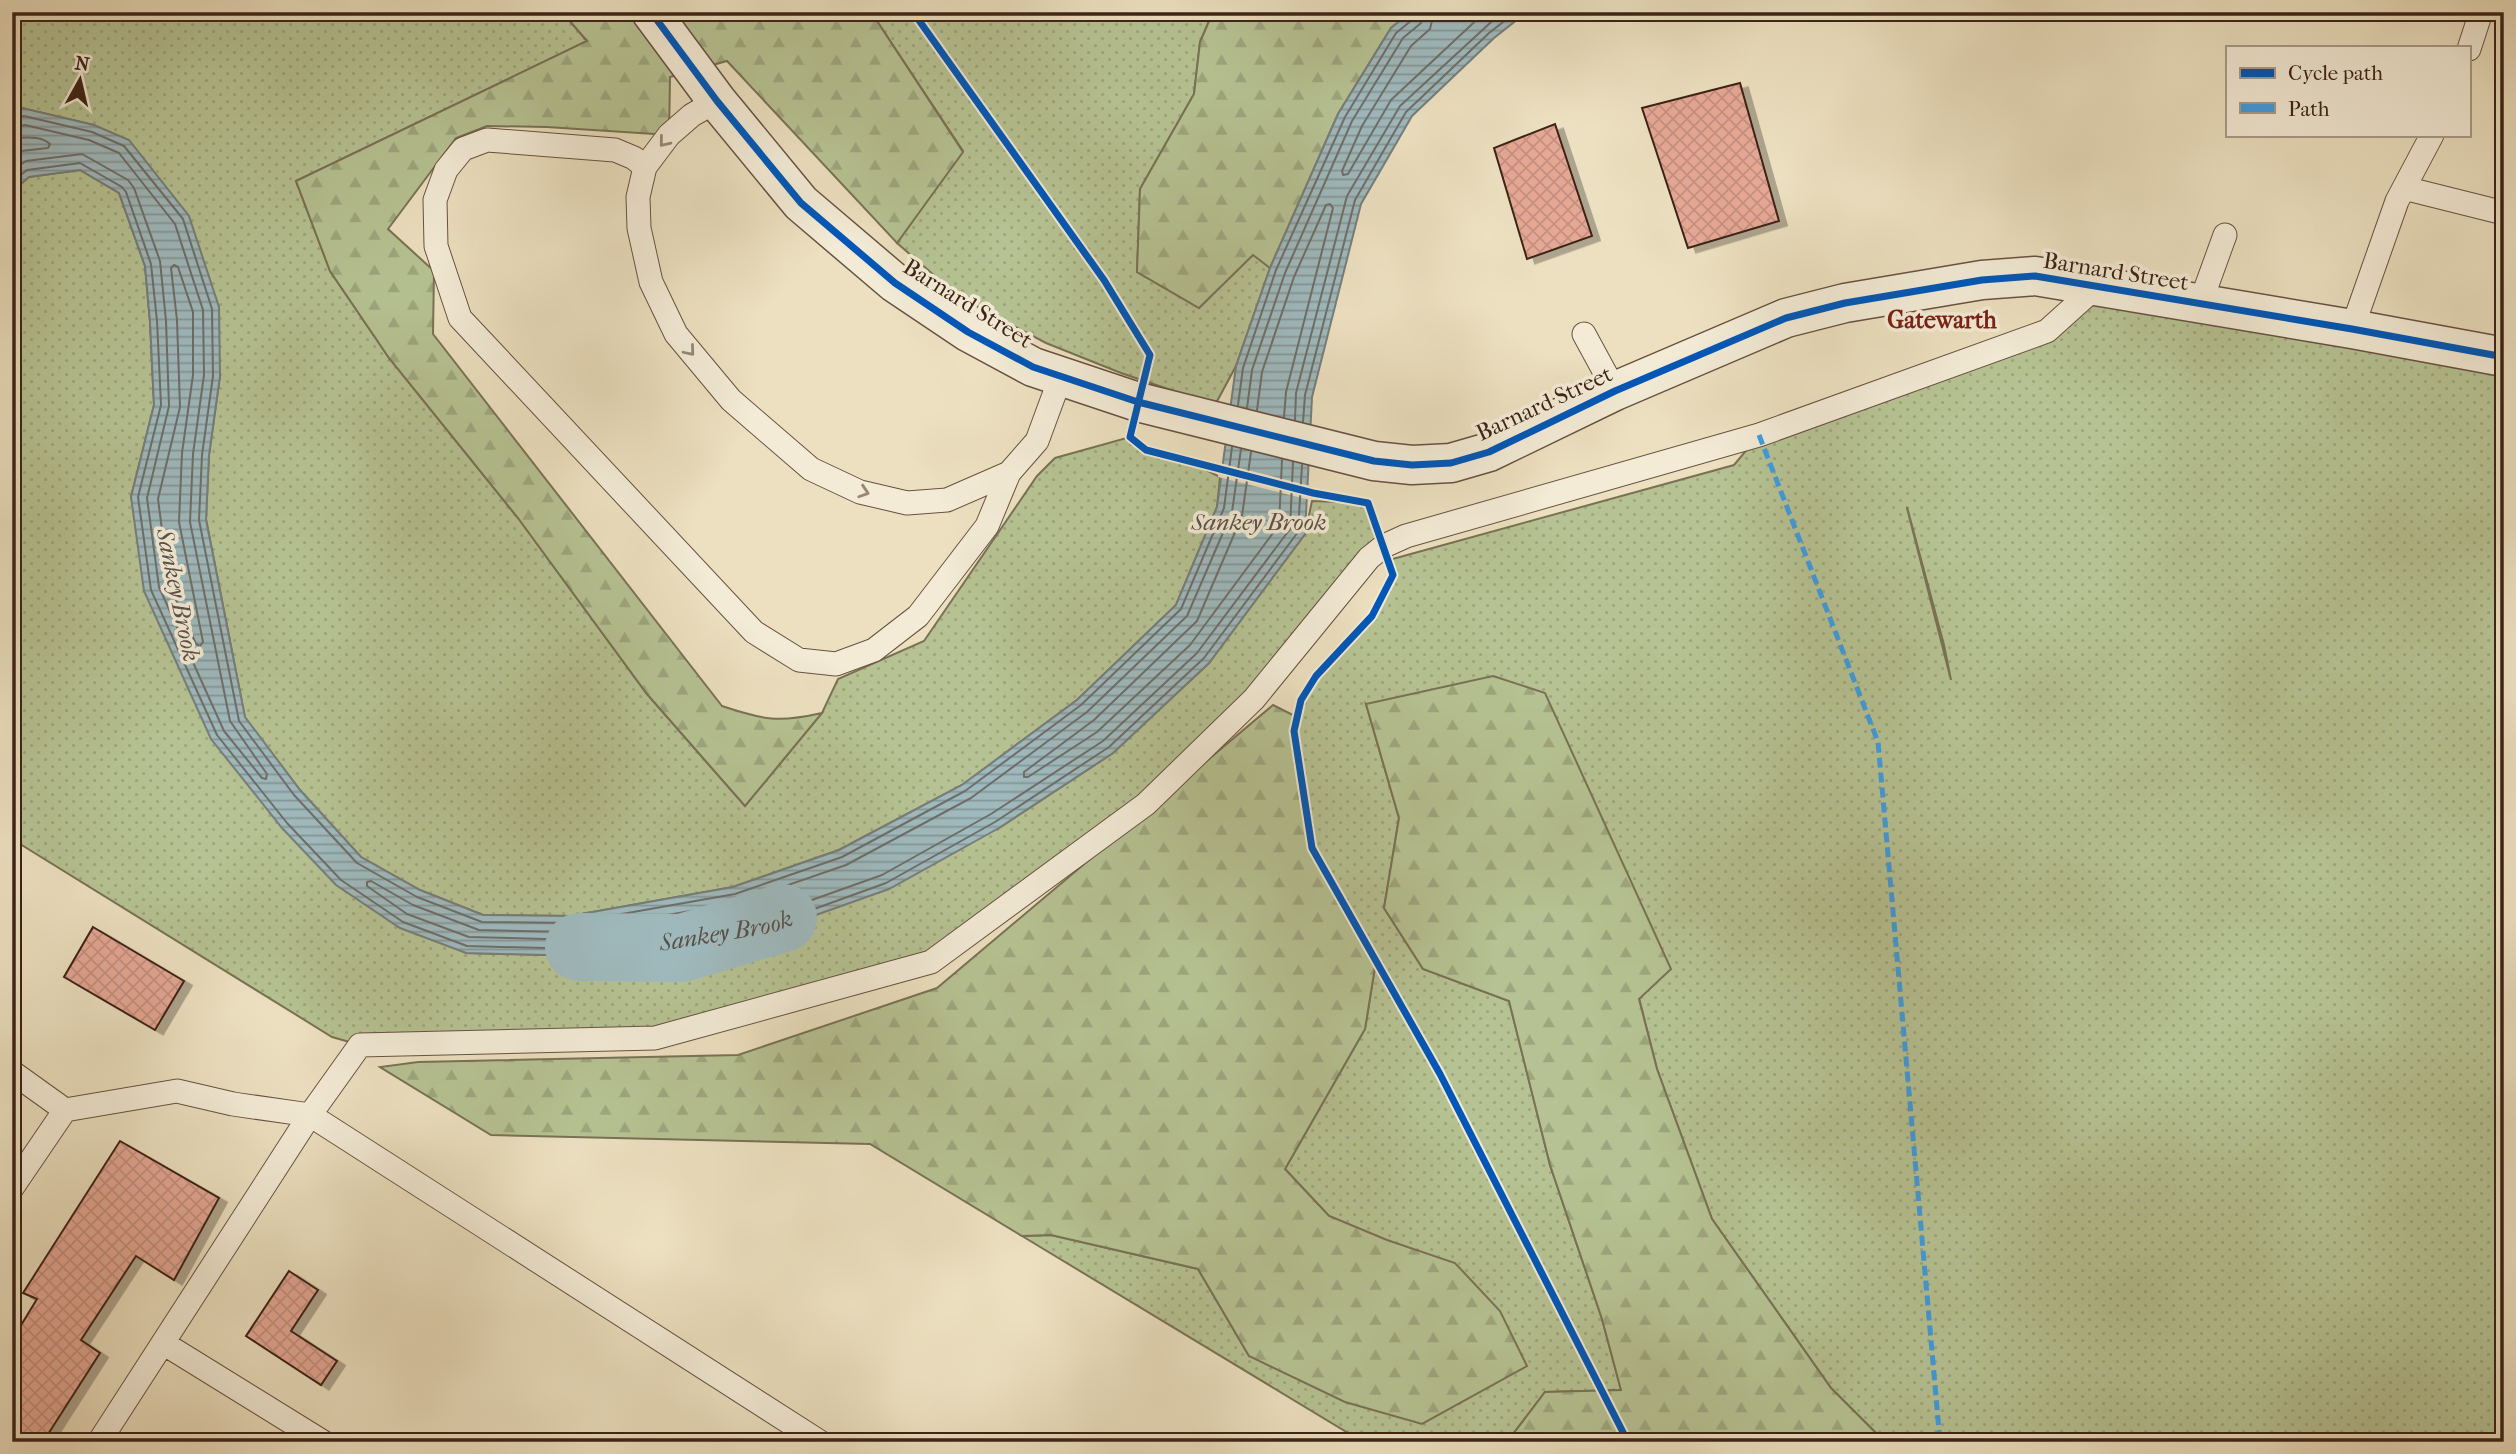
<svg xmlns="http://www.w3.org/2000/svg" width="2516" height="1454" font-family="'IM FELL French Canon',serif">
  <defs>
    <pattern id="grass-dots" width="8" height="8" patternUnits="userSpaceOnUse" patternTransform="scale(1.75)"><rect width="8" height="8" fill="#b6c293"/><path d="M2 2h.1M6 6h.1" fill="none" stroke="#9da67e" stroke-width="1.8" stroke-linecap="round"/></pattern>
    <pattern id="forest-firs" width="22" height="20" patternUnits="userSpaceOnUse" patternTransform="scale(1.75)"><rect width="22" height="20" fill="#b6c293"/><path d="M5 1l3.5 6h-7zM16 11l3.5 6h-7z" fill="#9da67e"/></pattern>
    <pattern id="water-rules" width="6" height="5" patternUnits="userSpaceOnUse" patternTransform="scale(1.75)"><rect width="6" height="5" fill="#9fbabe"/><path d="M0 2.5h6" fill="none" stroke="#839799"/></pattern>
    <pattern id="building-cross-hatch" width="8" height="8" patternUnits="userSpaceOnUse" patternTransform="scale(1.75)"><rect width="8" height="8" fill="#e5a895"/><path d="M0 0l8 8M0 8l8-8" fill="none" stroke="#c59080"/></pattern>
    <filter id="shadow"><feDropShadow dx="8" dy="4.5" stdDeviation="0" flood-color="#0004"/></filter>
  </defs>
  <rect width="100%" height="100%" fill="#ece0c0"/>
  <filter id="stains"><feTurbulence type="fractalNoise" baseFrequency=".00286" numOctaves="4"/><feColorMatrix values="0 0 0 0 .2 0 0 0 0 .09 0 0 0 0 .02 0 0 0 .5 -.17"/></filter>
  <radialGradient id="worn" r=".72"><stop offset=".6" stop-color="#630" stop-opacity="0"/><stop offset="1" stop-color="#630" stop-opacity=".3"/></radialGradient>
  <path fill="url(#grass-dots)" stroke="#797255" stroke-width="2" fill-rule="evenodd" d="M 12,12 L 562,12 L 587,41 L 296,181 L 330,271 L 389,358 L 518,518 L 647,694 L 745,806 L 822,713 L 838,679 L 924,641 L 1037,476 L 1055,458 L 1130,437 L 1146,450 L 1191,462 L 1220,477 L 1217,507 L 1176,605 L 1077,700 L 962,785 L 839,850 L 733,887 L 570,916 L 483,915 L 420,890 L 361,857 L 300,790 L 245,718 L 206,519 L 209,455 L 220,376 L 94,125 L 22,108 L 12,113 Z
    M 871,12 L 1213,12 L 1200,42 L 1194,94 L 1140,189 L 1137,272 L 1199,308 L 1253,254 L 1270,268 L 1236,366 L 1215,405 L 1121,373 L 1046,343 L 959,297 L 897,243 L 963,151 Z
    M 80,170 L 119,193 L 145,266 L 150,322 L 154,405 L 131,497 L 211,739 L 466,953 L 619,957 L 771,931 L 999,828 L 1113,753 L 1209,663 L 1305,534 L 1312,501 L 1368,503 L 1384,546 L 1146,804 L 931,962 L 655,1038 L 360,1045 L 332,1037 L 12,839 L 12,192 L 28,177 Z
    M 2097,286 L 2504,357 L 2504,1442 L 1885,1442 L 1831,1388 L 1712,1219 L 1657,1069 L 1639,998 L 1670,969 L 1366,704 L 1399,818 L 1384,908 L 1423,969 L 1509,1001 L 1550,1165 L 1602,1319 L 1621,1390 L 1545,1392 L 1507,1442 L 1363,1442 L 1022,1236 L 1051,1235 L 1198,1269 L 1249,1356 L 1386,1240 L 1329,1216 L 1285,1169 L 1365,1029 L 1376,961 L 1312,848 L 1294,731 L 1301,700 L 1316,676 L 1372,616 L 1393,575 L 1389,560 L 1734,465 L 1759,435 L 2047,331 ZM 1907,507 L 1944,645 L 1951,680 L 1907,508 Z"/>
  <path fill="url(#forest-firs)" stroke="#797255" stroke-width="2" d="M 562,12 L 871,12 L 963,152 L 897,243 L 727,61 L 670,77 L 669,135 L 547,127 L 487,126 L 456,138 L 388,229 L 434,271 L 433,334 L 722,706 C 764,720 778,723 822,713 L 745,806 L 647,694 L 518,518 L 389,358 L 330,271 L 296,181 L 587,41 Z
    M 1213,12 L 1411,12 L 1391,28 L 1338,114 L 1270,268 L 1253,255 L 1199,308 L 1137,272 L 1140,189 L 1194,94 L 1200,42 Z
    M 1493,676 L 1545,693 L 1671,969 L 1639,999 L 1657,1069 L 1712,1219 L 1831,1388 L 1885,1442 L 1507,1442 L 1545,1392 L 1621,1390 L 1602,1319 L 1550,1165 L 1509,1001 L 1423,969 L 1384,908 L 1399,818 L 1366,704 Z
    M 1273,705 L 1297,717 L 1294,731 L 1312,848 L 1376,961 L 1365,1029 L 1285,1169 L 1329,1216 L 1387,1240 L 1455,1263 L 1500,1311 L 1527,1366 L 1422,1424 L 1345,1402 L 1249,1356 L 1198,1269 L 1051,1235 L 1022,1236 L 870,1144 L 491,1135 L 380,1067 L 418,1062 L 738,1055 L 937,988 Z"/>
  <path fill="url(#water-rules)" stroke="#777e7b" stroke-width="2" d="M 1411,12 L 1527,12 L 1494,38 L 1412,116 L 1361,204 L 1312,397 L 1305,534 L 1209,663 L 1113,753 L 999,828 L 889,889 L 771,931 L 619,957 L 466,953 L 400,928 L 336,885 L 282,828 L 211,739 L 144,591 L 131,497 L 154,405 L 150,322 L 145,266 L 119,193 L 80,170 L 29,177 L 12,192 L 12,113 L 22,108 L 94,125 L 129,140 L 189,216 L 219,307 L 220,376 L 209,455 L 206,520 L 245,717 L 300,790 L 361,857 L 420,890 L 483,915 L 570,916 L 733,887 L 839,850 L 962,785 L 1077,700 L 1176,605 L 1217,507 L 1236,366 L 1270,268 L 1338,114 L 1391,28 Z"/>
  <path fill="#ece0c0" d="M 1220,463 L 1311,486 L 1310,500 L 1218,477 Z"/>
  <g fill="none" stroke-linecap="round" stroke-linejoin="round">
    <g stroke="#6e6e6a" stroke-width="2">
      <path d="M 1434,12 L 1430,29 L 1411,46 L 1362,126 L 1342,171 L 1343,175 L 1348,174 L 1391,100 L 1485,12"/>
      <path d="M 12,119 L 24,116 L 92,132 L 124,146 L 183,219 L 212,309 L 213,376 L 202,455 L 199,520 L 239,721 L 294,795 L 357,863 L 417,897 L 482,922 L 571,923 L 735,894 L 842,857 L 965,791 L 1081,705 L 1181,609 L 1224,508 L 1232,447"/>
      <path d="M 12,128 L 25,125 L 89,140 L 119,153 L 175,224 L 203,310 L 204,375 L 193,454 L 190,522 L 230,721 L 267,774 L 266,779 L 262,778 L 224,731 L 159,587 L 147,498 L 169,406 L 166,321 L 160,261 L 134,188 L 128,180 L 82,154 L 26,161 L 12,170"/>
      <path d="M 12,138 C 25,138 40,135 50,144 L 48,148 L 21,151 L 12,156"/>
      <path id="s1" d="M 12,182 L 27,170 L 80,163 L 122,187 L 126,192 L 151,264 L 157,321 L 161,405 L 138,497 L 151,590 L 217,735 L 287,823 L 341,880 L 403,922 L 467,946 L 619,950 L 770,925 L 886,883 L 995,822 L 1109,747 L 1204,658 L 1298,532 L 1302,465"/>
      <path d="M 174,265 L 178,267 L 193,312 L 193,375 L 182,453 L 179,522 L 203,642 L 200,646 L 196,644 L 169,584 L 158,499 L 180,407 L 177,320 L 171,268 Z"/>
      <path d="M 1238,405 L 1243,368 L 1276,270 L 1345,117 L 1396,33 L 1412,20 L 1414,12"/>
      <path d="M 1247,408 L 1252,370 L 1285,273 L 1352,121 L 1403,38 L 1421,23 L 1423,12"/>
      <path d="M 1257,410 L 1262,372 L 1294,277 L 1326,205 L 1330,204 L 1333,208 L 1286,392 L 1284,417"/>
      <path d="M 1295,420 L 1296,393 L 1347,196 L 1400,106 L 1502,12"/>
      <path d="M 1303,422 L 1305,395 L 1355,200 L 1406,112 L 1489,33 L 1516,12"/>
      <path d="M 1241,449 L 1232,512 L 1187,616 L 1087,712 L 971,798 L 846,865 L 736,903 L 571,932 L 479,930 L 413,905 L 371,881 L 367,882 L 367,886 L 407,914 L 469,937 L 618,941 L 767,916 L 882,875 L 991,814 L 1103,741 L 1197,653 L 1290,529 L 1293,462"/>
      <path d="M 1251,452 L 1242,516 L 1197,621 L 1094,720 L 1024,772 L 1024,777 L 1028,777 L 1097,732 L 1190,645 L 1279,525 L 1282,460"/>
    </g>
    <path stroke="#9fbabe" stroke-width="68" d="M 579,947 L 682,948 L 783,918"/>
  </g>
  <path fill="url(#building-cross-hatch)" stroke="#3c2317" stroke-width="2" filter="url(#shadow)" d="M 1740,83 L 1779,221 L 1688,248 L 1642,108 Z
    M 1555,124 L 1592,236 L 1527,259 L 1494,148 Z
    M 93,927 L 184,981 L 155,1030 L 64,977 Z
    M 120,1141 L 219,1198 L 174,1280 L 136,1256 L 81,1340 L 100,1353 L 43,1442 L 12,1442 L 12,1340 L 37,1299 L 23,1293 Z
    M 289,1271 L 318,1290 L 291,1331 L 337,1361 L 321,1385 L 246,1336 Z"/>
  <g fill="none" stroke-linecap="round" stroke-linejoin="round">
    <defs>
      <path id="service" d="M 2469,49 L 2481,12
        M 717,101 L 692,115 L 669,135 L 645,167 L 638,197 L 639,228 L 651,282 L 676,334 L 731,400 L 811,469 L 860,492 L 907,503 L 947,500 L 1009,473
        M 645,167 L 634,158 L 615,150 L 487,140 L 463,149 L 446,170 L 435,200 L 436,246 L 460,318 L 754,632 L 799,660 L 836,664 L 874,650 L 918,616 L 987,526 L 1009,473 L 1037,441 L 1061,376
        M 2404,188 L 2504,213
        M 2200,304 L 2225,235
        M 2352,329 L 2397,201 L 2432,135
        M 1584,334 L 1615,391
        M 12,1072 L 65,1110 L 177,1091 L 233,1104 L 310,1115 L 820,1442
        M 12,1188 L 65,1110
        M 163,1343 L 323,1442
        M 99,1442 L 310,1115 L 360,1045 L 655,1038 L 931,962 L 1146,804 L 1254,699 L 1369,558 L 1384,546 L 1406,536 L 1759,435 L 2047,331 L 2097,286"/>
      <path id="minor" d="M 651,12 L 717,101 L 801,203 L 895,283 L 968,332 L 1033,367 L 1138,402 L 1374,461 L 1412,465 L 1451,463 L 1489,452 L 1615,391 L 1786,318 L 1845,303 L 1982,280 L 2035,276 L 2352,329 L 2504,357"/>
    </defs>
    <use href="#service" stroke="#685241" stroke-width="25"/>
    <use href="#minor" stroke="#685241" stroke-width="41"/>
    <use href="#service" stroke="#f3ebd6" stroke-width="23"/>
    <use href="#minor" stroke="#f3ebd6" stroke-width="38"/>
    <path stroke="#3f9cdf" stroke-width="5" stroke-dasharray="10 5" stroke-linecap="butt" d="M 1759,435 L 1878,742 L 1940,1442"/>
    <defs>
      <path id="cycleway" d="M 651,12 L 717,101 L 801,203 L 895,283 L 968,332 L 1033,367 L 1138,402 L 1374,461 L 1412,465 L 1451,463 L 1489,452 L 1615,391 L 1786,318 L 1845,303 L 1982,280 L 2035,276 L 2352,329 L 2504,357
        M 913,12 L 1104,280 L 1150,355 L 1130,437 L 1146,450 L 1313,493 L 1368,503 L 1393,575 L 1372,616 L 1316,676 L 1301,700 L 1294,731 L 1312,848 L 1440,1074 L 1628,1442"/>
    </defs>
    <use href="#cycleway" stroke="#f3ebd6" stroke-width="11"/>
    <use href="#cycleway" stroke="#0057b8" stroke-width="7"/>
  </g>
  <defs><path id="oneway-chevron" d="M-2-3.5L2.5 0L-2 3.5" fill="none" stroke-width="1.6" stroke-linecap="round" stroke-linejoin="round" transform="scale(1.75)"/></defs>
  <g stroke="#988776">
    <use href="#oneway-chevron" transform="translate(664 142) rotate(129)"/>
    <use href="#oneway-chevron" transform="translate(690 351) rotate(50)"/>
    <use href="#oneway-chevron" transform="translate(864 492) rotate(18)"/>
  </g>
  <g text-anchor="middle" stroke-width="7" stroke-linejoin="round" paint-order="stroke">
    <g font-size="23" fill="#3c2317" stroke="#f3ebd6">
      <text transform="translate(2116 271) rotate(9)" y="8">Barnard Street</text>
      <text transform="translate(968 303) rotate(32)" y="8">Barnard Street</text>
      <text transform="translate(1544 403) rotate(-25)" y="8">Barnard Street</text>
    </g>
    <g font-size="24" font-weight="bold" fill="#7a1f14" stroke="#f3ebd6">
      <text x="1942" y="328">Gatewarth</text>
    </g>
    <g font-size="24" font-style="italic" fill="#5a5049" stroke="#f3ebd6">
      <text x="1259" y="530">Sankey Brook</text>
      <text transform="translate(178 595) rotate(78)" y="8">Sankey Brook</text>
      <text dy="8" stroke="none"><textPath href="#s1" startOffset="1288">Sankey Brook</textPath></text>
    </g>
  </g>
  <rect width="2516" height="1454" fill="none" stroke="#ece0c0" stroke-width="42"/>
  <rect x="14" y="14" width="2488" height="1426" fill="none" stroke="#3c2317" stroke-width="3.5"/>
  <rect x="21" y="21" width="2474" height="1412" fill="none" stroke="#3c2317" stroke-width="2"/>
  <rect x="2226" y="46" width="245" height="91" fill="#f3ebd6" stroke="#aa9b8a" stroke-width="2"/>
  <rect x="2240" y="68" width="35" height="10" fill="#0057b8" stroke="#aa9b8a" stroke-width="2"/>
  <text x="2288" y="80" font-size="21" fill="#3c2317">Cycle path</text>
  <rect x="2240" y="103" width="35" height="10" fill="#3f9cdf" stroke="#aa9b8a" stroke-width="2"/>
  <text x="2288" y="116" font-size="21" fill="#3c2317">Path</text>
  <g transform="translate(80 80) rotate(8)" stroke="#f3ebd6" stroke-width="5" paint-order="stroke">
  <path d="M0-5L12 26L0 18L-12 26Z" fill="#3c2317"/>
  <text y="-10" font-size="19" font-weight="bold" text-anchor="middle" fill="#3c2317">N</text>
  </g>
  <rect width="100%" height="100%" filter="url(#stains)"/>
  <rect width="100%" height="100%" fill="url(#worn)"/>
</svg>
